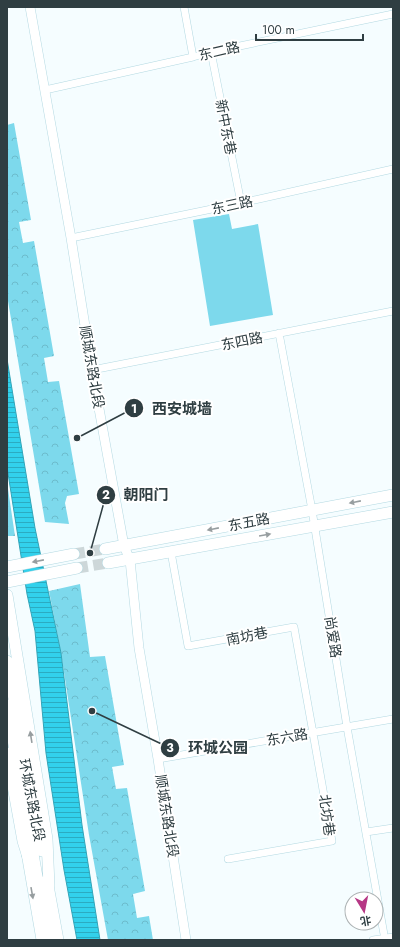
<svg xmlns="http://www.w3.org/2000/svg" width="400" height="947" font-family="Jost,'Noto Sans SC',sans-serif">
  <defs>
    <pattern id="forest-firs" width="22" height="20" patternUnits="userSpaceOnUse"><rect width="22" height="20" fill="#7dd9ec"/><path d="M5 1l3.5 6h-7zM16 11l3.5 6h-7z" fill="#6cbbcc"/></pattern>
    <pattern id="park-crowns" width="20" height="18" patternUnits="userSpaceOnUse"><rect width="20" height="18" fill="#7dd9ec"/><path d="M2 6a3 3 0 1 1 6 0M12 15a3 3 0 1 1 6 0" fill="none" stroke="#6cbbcc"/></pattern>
    <pattern id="water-rules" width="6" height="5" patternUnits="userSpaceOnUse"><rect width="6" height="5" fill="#32d1ec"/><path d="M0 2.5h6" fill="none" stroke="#2babc1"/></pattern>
  </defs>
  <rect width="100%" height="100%" fill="#f5fdff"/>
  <path fill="url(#forest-firs)" d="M 7,482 L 15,536 L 7,536 Z"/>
  <path fill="url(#park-crowns)" d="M 14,123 L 31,220 L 19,222 L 23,243 L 34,241 L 54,356 L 44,358 L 48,382 L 59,381 L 79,494 L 67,496 L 65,503 L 69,524 L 45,522 L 7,295 L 7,125 Z
    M 80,584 L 90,657 L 105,656 L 124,765 L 112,767 L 116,789 L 127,788 L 145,891 L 133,894 L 137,918 L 149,916 L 153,940 L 108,940 L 89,835 L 61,653 L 49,591 Z"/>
  <path fill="#7dd9ec" d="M 229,214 L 232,229 L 258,224 L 273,315 L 210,326 L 193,220 Z"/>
  <path fill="url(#water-rules)" stroke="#31a5b9" d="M 7,359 L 35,528 L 61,653 L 82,825 L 100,940 L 77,940 L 64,870 L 46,753 L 35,631 L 27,594 L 7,467 Z"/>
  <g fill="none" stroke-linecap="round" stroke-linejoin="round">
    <path stroke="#cdd7d9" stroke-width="11" stroke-dasharray="11 5.5" stroke-linecap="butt" d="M 74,554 L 105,549
      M 77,568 L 108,563"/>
    <defs>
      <path id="minor" d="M 184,7 L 193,57
        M 211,52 L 241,203
        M 45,90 L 193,57 L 211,52 L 393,14
        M 71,238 L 241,203 L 393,169
        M 279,333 L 312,510 L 347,727 L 385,940
        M 92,370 L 393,311
        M 171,552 L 188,646 L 294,627 L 313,733 L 332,841 L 228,859
        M 158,759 L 393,719
        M 366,832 L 393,828
        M 25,853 L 40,940
        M 373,940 L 393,937"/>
      <path id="tertiary" d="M 30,7 L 71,238 L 92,370 L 124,546 L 130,560 L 139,648 L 158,759 L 186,940"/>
      <path id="primary" d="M 105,549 L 393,495
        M 108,563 L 393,512
        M 7,567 L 74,554
        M 7,582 L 77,568
        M 7,595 L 47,839 L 49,886
        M 7,661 L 42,851
        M 7,705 L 48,940
        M 7,753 L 23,841 L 28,857
        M 47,880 L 58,940"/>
    </defs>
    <use href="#minor" stroke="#b3d9e2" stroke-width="8"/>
    <use href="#tertiary" stroke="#b3d9e2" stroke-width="10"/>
    <use href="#primary" stroke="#b3d9e2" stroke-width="12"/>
    <use href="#minor" stroke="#fff" stroke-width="7"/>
    <use href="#tertiary" stroke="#fff" stroke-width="9"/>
    <use href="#primary" stroke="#fff" stroke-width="11"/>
  </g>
  <defs><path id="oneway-solid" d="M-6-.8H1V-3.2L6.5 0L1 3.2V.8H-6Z"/></defs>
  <g fill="#979ea0">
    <use href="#oneway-solid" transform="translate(355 502) rotate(169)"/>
    <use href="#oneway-solid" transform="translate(213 529) rotate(169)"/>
    <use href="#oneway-solid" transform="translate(265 535) rotate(-10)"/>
    <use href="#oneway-solid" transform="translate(38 561) rotate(169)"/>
    <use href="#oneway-solid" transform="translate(31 737) rotate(-99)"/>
    <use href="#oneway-solid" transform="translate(32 893) rotate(80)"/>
  </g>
  <g text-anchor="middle" stroke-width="4" stroke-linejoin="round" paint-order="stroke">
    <g font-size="14" fill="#2f3e42" stroke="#fff">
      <text transform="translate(219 51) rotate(-13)" y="5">东二路</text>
      <text transform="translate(226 127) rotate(79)" y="5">新中东巷</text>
      <text transform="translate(232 205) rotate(-12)" y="5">东三路</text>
      <text transform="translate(242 341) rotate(-11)" y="5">东四路</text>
      <text transform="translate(92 367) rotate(80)" y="5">顺城东路北段</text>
      <text transform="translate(249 522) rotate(-11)" y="5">东五路</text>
      <text transform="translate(247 636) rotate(-11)" y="5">南坊巷</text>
      <text transform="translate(333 637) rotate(81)" y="5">尚爱路</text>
      <text transform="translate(287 737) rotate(-10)" y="5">东六路</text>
      <text transform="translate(32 800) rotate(79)" y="5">环城东路北段</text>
      <text transform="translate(327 815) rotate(82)" y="5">北坊巷</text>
      <text transform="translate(167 816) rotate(81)" y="5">顺城东路北段</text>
    </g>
  </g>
  <path fill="none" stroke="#2f3e42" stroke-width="1.5" d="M77 438L134 408M90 553L106 495M92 711L170 748"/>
  <g fill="#2f3e42" stroke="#fff" stroke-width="1.5">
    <circle cx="77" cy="438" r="4"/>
    <circle cx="90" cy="553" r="4"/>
    <circle cx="92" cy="711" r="4"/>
    <circle cx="134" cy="408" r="10"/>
    <circle cx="106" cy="495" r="10"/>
    <circle cx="170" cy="748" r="10"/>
  </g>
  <g font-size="12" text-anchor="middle" font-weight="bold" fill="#fff">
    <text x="134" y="413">1</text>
    <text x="106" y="499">2</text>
    <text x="170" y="752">3</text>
  </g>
  <g font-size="15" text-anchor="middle" font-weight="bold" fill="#2f3e42" stroke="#fff" stroke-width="4" stroke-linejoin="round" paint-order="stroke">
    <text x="182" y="414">西安城墙</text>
    <text x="146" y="500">朝阳门</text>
    <text x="218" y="753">环城公园</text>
  </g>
  <rect width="400" height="947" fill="none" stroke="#2f3e42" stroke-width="16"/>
  <g transform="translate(364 911) rotate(170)"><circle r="19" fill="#ffffff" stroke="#acb2b3"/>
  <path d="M0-3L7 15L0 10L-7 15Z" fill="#b63785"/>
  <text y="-6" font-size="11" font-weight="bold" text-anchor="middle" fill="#2f3e42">北</text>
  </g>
  <path d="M256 34v6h107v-6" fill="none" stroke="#2f3e42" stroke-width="2"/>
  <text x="262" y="34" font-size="12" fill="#2f3e42" stroke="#ffffff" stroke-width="3" paint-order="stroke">100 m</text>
</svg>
